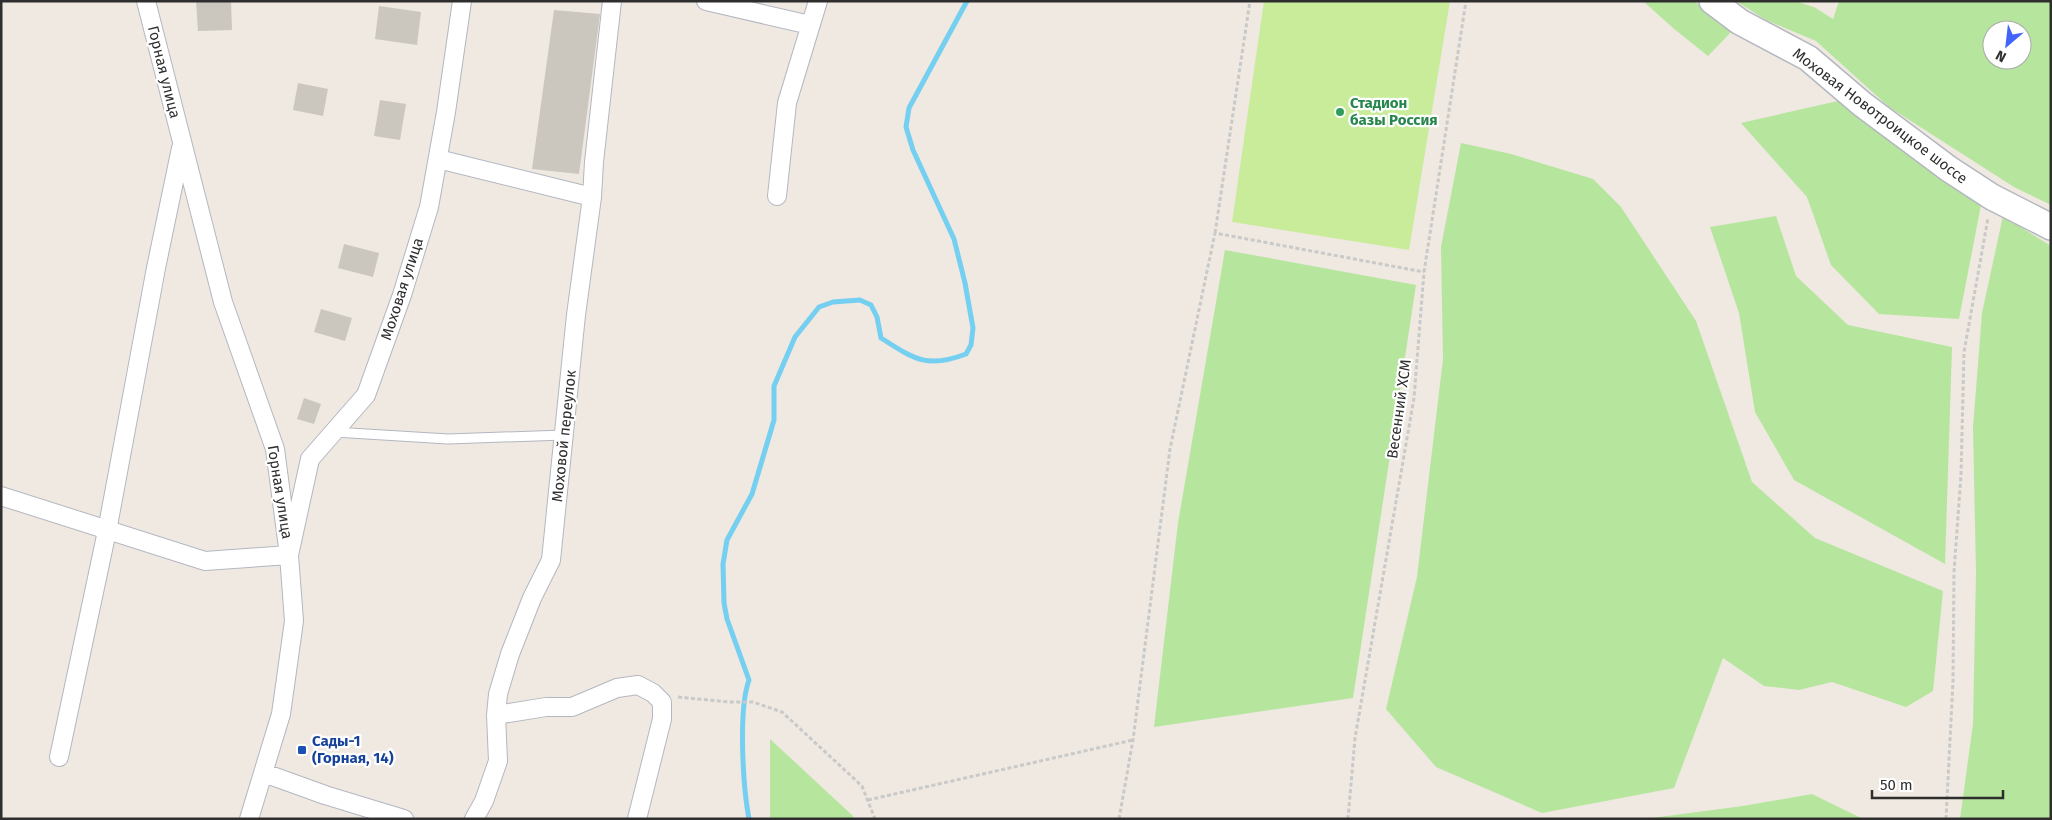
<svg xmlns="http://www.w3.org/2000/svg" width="2052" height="820" font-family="'Fira Sans',sans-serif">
  <rect width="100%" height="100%" fill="#efe9e1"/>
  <path fill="#b6e59e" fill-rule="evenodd" d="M 1643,1 L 1694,1 L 1733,30 L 1708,56 L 1673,28 Z
    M 1736,1 L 1795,1 L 1814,7 L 1833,19 L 1839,1 L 2051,1 L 2051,205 L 2014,187 L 1889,107 L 1816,41 L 1766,20 ZM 1992,30 L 2022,30 L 2022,60 L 1992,60 Z
    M 1838,101 L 1981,205 L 1959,319 L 1879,314 L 1831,265 L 1807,197 L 1741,123 Z
    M 1461,143 L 1511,154 L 1593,179 L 1621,207 L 1696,321 L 1752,482 L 1815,538 L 1943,591 L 1933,691 L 1906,707 L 1832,682 L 1799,690 L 1764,686 L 1723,658 L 1674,788 L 1542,813 L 1436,767 L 1386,709 L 1417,577 L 1443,359 L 1441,247 Z
    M 1776,216 L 1796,276 L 1848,325 L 1952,347 L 1945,564 L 1794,480 L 1755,412 L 1739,313 L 1710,227 Z
    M 2003,216 L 2051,246 L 2051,819 L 1960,819 L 1973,724 L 1976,572 L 1973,427 L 1982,313 Z
    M 1225,250 L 1416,285 L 1353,698 L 1154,727 L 1178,523 Z
    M 770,739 L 853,816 L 853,819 L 770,819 Z
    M 1812,794 L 1863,819 L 1644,819 L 1743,806 Z"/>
  <path fill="#c9ec9a" d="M 1264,1 L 1450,1 L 1409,250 L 1232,222 Z"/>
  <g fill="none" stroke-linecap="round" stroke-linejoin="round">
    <path stroke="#75cff0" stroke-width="5" d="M 749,819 C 743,787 738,710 749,680 L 727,619 L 724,603 L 723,564 L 727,540 L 752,494 L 774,420 L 774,386 L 795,337 L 819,307 L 833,302 L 860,300 L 871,305 L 877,317 L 881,338 C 914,359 927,369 966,354 L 971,345 L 973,328 L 965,283 L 954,239 L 913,150 L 906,127 L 909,108 L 967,1"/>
  </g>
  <path fill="#cbc7bf" d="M 196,1 L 231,1 L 232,30 L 198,31 Z
    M 379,6 L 421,12 L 417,45 L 375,39 Z
    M 554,10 L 600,14 L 579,174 L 532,169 Z
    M 298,83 L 328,89 L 323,116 L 293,110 Z
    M 380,100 L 406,104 L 400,140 L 374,136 Z
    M 344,244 L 379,253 L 373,277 L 338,268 Z
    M 321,309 L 352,318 L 345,341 L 314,332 Z
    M 304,398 L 321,404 L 314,424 L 297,419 Z"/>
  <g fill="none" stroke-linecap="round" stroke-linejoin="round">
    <defs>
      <path id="lane" d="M 334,432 L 448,439 L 564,435"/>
      <path id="street" d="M 146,1 L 223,302 L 275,449 L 289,555 L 294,621 L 281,714 L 249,819
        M 706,1 L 810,25
        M 438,159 L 592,197
        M 777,196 L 787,103 L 818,1
        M 1,496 L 205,561 L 289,555 L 310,459 L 366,395 L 402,295 L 429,207 L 446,112 L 462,1
        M 496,715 L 546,707 L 572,707 L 617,688 L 638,685 L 653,693 L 662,702 L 662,719 L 637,819
        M 59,757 L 107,531 L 156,268 L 181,148
        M 264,773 L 325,795 L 404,819
        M 474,819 L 484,801 L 498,761 L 496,715 L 498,694 L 510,654 L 532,598 L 551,560 L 576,315 L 592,197 L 594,162 L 612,1"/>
      <path id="secondary" d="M 1712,1 L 1740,22 L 1808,58 L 1862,104 L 1949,169 L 1992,197 L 2051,227"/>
    </defs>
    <use href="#lane" stroke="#b4b7c1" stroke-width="11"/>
    <use href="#street" stroke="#b4b7c1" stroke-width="20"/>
    <use href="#secondary" stroke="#b4b7c1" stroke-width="28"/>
    <path stroke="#c9c9c9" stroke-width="3" stroke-dasharray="4 2.5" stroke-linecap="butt" d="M 1215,233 L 1250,1
      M 678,697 L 729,702 L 753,702 L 782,712 L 862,786 L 875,819
      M 868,800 L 1133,740
      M 1119,819 L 1133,740 L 1170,449 L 1215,233 L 1424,272
      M 1348,819 L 1355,738 L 1414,398 L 1424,272 L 1466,1
      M 1946,819 L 1953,681 L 1954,572 L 1961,475 L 1964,352 L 1988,218"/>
    <use href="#lane" stroke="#fff" stroke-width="9"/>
    <use href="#street" stroke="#fff" stroke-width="18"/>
    <use href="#secondary" stroke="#fff" stroke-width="25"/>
  </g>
  <circle fill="#2e9e5b" stroke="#fff" stroke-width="2" cx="1340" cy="112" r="5"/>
  <rect fill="#1a4fb4" stroke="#fff" stroke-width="2" x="297" y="745" width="10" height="10" rx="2.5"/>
  <g text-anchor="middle" stroke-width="4.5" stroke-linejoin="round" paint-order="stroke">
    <g font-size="15" fill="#2e2e2e" stroke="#fff">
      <text transform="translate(164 72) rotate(76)" y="5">Горная улица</text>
      <text transform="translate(1880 116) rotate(37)" y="5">Моховая Новотроицкое шоссе</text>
      <text transform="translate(402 289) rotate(-72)" y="5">Моховая улица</text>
      <text transform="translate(1399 409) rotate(-82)" y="5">Весенний ХСМ</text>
      <text transform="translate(564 436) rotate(-84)" y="5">Моховой переулок</text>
      <text transform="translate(280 492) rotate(81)" y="5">Горная улица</text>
    </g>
    <g font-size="15" font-weight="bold" fill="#27864d" stroke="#fff" text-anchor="start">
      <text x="1350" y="108">Стадион<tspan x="1350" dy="17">базы Россия</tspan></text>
    </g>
    <g font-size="15" font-weight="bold" fill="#164399" stroke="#fff" text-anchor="start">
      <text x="312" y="746">Сады-1<tspan x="312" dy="17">(Горная, 14)</tspan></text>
    </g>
  </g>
  <rect width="2052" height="820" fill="none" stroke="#2e2e2e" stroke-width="5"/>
  <g transform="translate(2007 45) rotate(208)"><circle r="24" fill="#ffffff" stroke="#ababab"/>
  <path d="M0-4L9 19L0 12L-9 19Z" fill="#4264fb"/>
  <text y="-8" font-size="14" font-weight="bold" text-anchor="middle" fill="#2e2e2e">N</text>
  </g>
  <path d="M1872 790v8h131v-8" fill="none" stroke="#2e2e2e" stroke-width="2.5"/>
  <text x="1880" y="790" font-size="15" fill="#2e2e2e" stroke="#ffffff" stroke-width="4" paint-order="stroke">50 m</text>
</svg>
